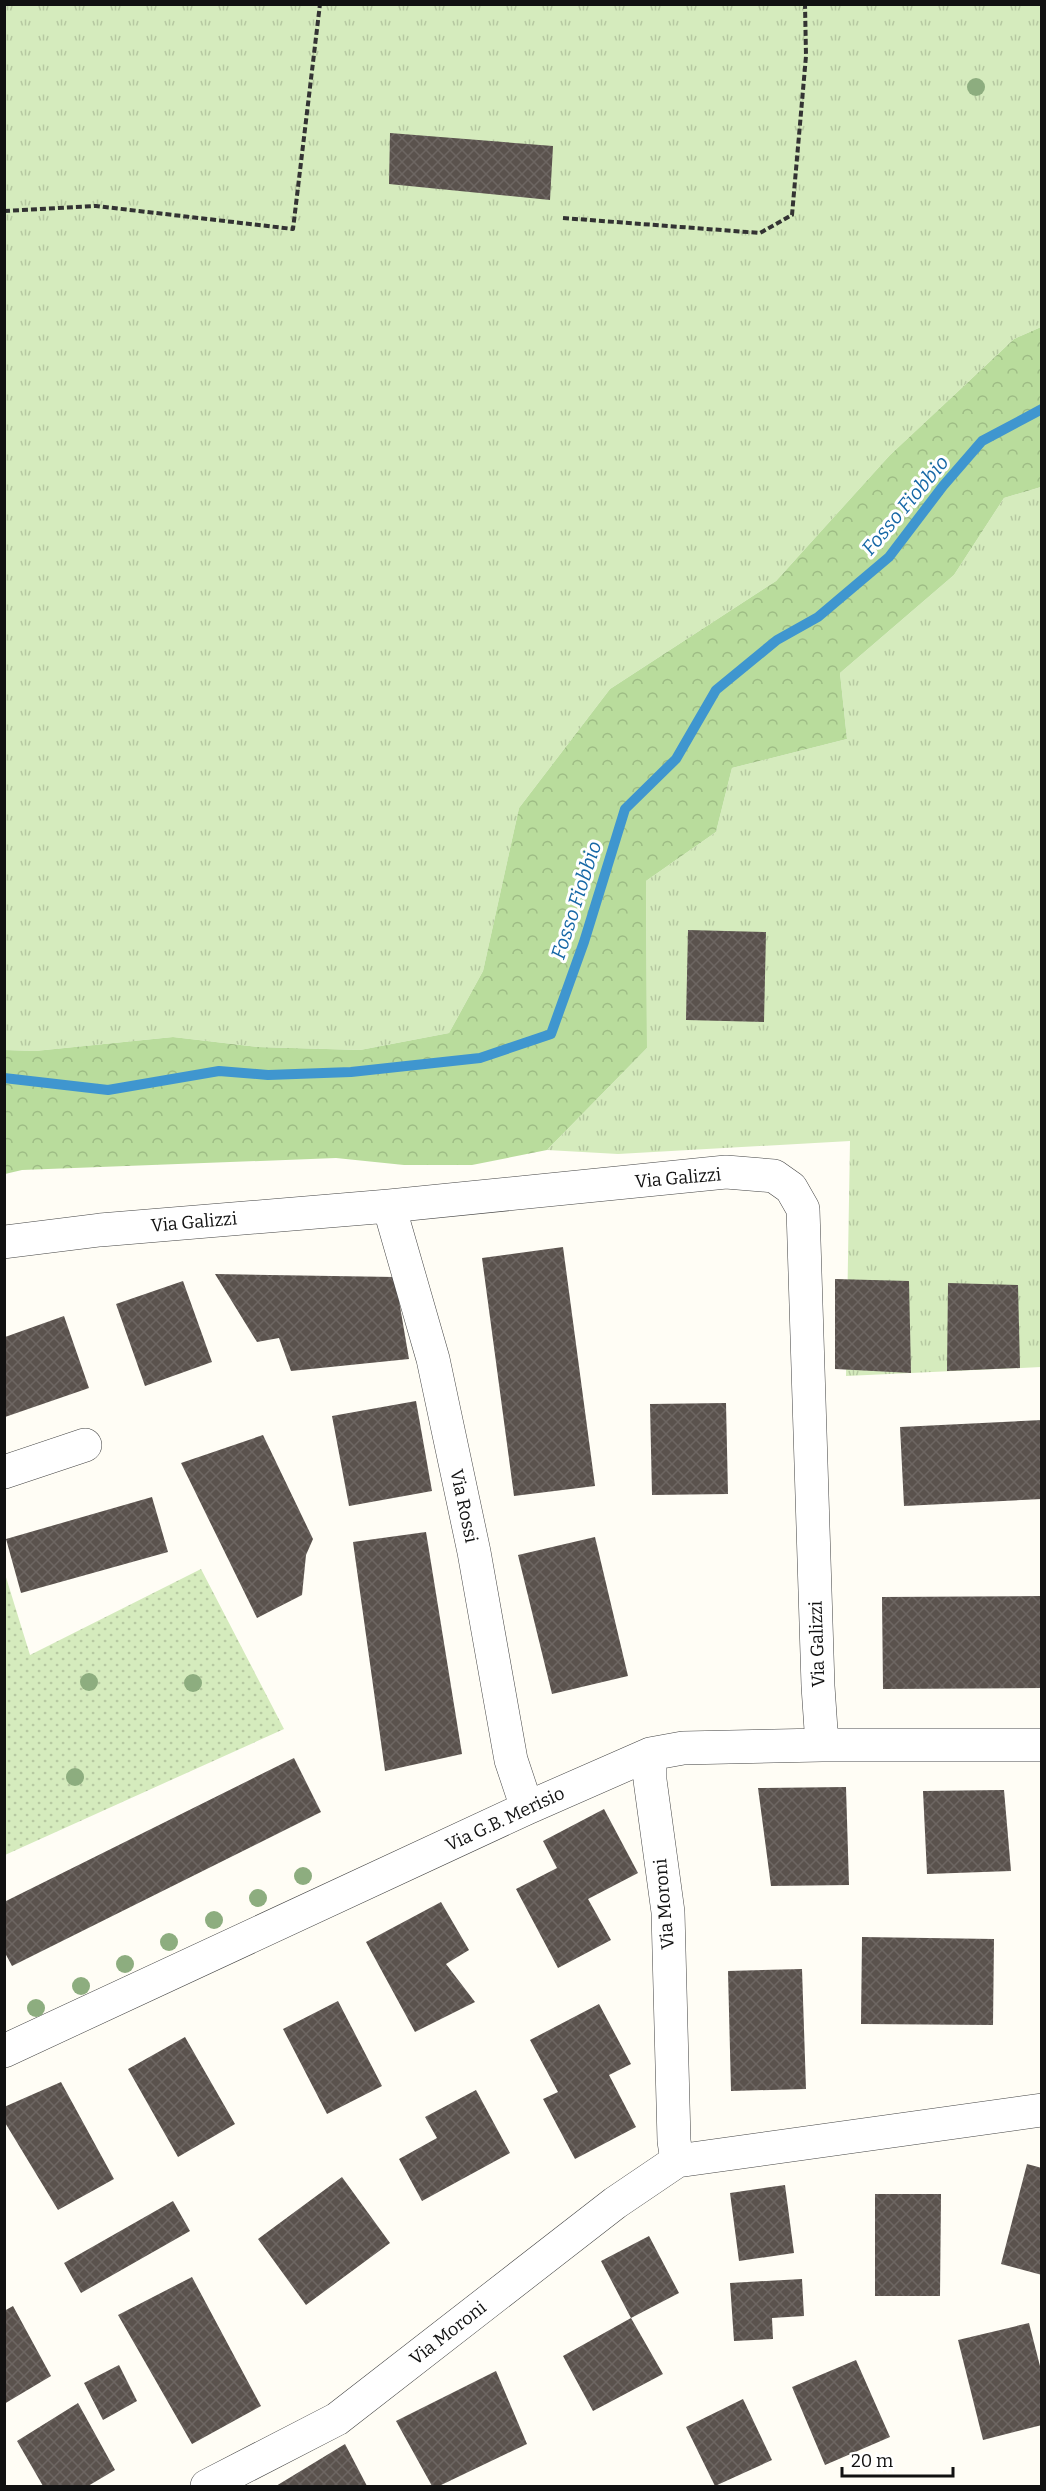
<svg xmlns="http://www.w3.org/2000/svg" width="1046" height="2491" font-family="Bitter,serif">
  <defs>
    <pattern id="grass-tufts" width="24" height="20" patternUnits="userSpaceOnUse" patternTransform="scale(1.5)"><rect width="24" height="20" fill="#d5ebbd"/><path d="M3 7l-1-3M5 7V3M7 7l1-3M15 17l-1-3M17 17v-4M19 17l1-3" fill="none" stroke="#b6c8a1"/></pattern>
    <pattern id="forest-crowns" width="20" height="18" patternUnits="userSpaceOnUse" patternTransform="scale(1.5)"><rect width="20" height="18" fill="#b9dc9c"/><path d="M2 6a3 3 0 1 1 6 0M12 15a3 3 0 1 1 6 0" fill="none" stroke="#9ebc85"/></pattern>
    <pattern id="park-dots" width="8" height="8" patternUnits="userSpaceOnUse" patternTransform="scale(1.5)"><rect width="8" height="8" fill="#d5ebbd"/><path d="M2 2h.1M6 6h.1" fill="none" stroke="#b6c8a1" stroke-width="1.8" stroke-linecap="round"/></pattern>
    <pattern id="building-cross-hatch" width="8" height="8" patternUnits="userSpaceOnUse" patternTransform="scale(1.5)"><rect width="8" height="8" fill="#5a524d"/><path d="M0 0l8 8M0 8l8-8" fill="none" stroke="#6d6662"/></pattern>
  </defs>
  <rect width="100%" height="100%" fill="#fffdf5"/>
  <path fill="url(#grass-tufts)" d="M 4,5 L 1041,5 L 1041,327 L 1014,339 L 890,455 L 776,581 L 610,689 L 519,808 L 483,971 L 449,1033 L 360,1050 L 258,1047 L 173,1037 L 35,1051 L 5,1050 Z
    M 1041,487 L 1041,1367 L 846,1376 L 850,1141 L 618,1154 L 547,1150 L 647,1048 L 646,881 L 716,832 L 732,768 L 847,739 L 840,673 L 954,575 L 1004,498 Z"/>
  <path fill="url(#forest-crowns)" d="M 1041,327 L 1041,487 L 1004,498 L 954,575 L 840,673 L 847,739 L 732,768 L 716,832 L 646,881 L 647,1048 L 547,1150 L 472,1165 L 404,1165 L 336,1158 L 22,1170 L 5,1174 L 5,1050 L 35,1051 L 173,1037 L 258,1047 L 360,1050 L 449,1033 L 483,971 L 519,808 L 610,689 L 776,581 L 890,455 L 1014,339 Z"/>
  <path fill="url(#park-dots)" d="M 201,1569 L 284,1729 L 5,1855 L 5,1574 L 30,1655 Z"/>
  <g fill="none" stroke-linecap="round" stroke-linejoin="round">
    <path stroke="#3f96cf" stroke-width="10" d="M 4,1078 L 108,1090 L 219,1071 L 268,1075 L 351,1072 L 480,1058 L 551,1034 L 584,942 L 625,809 L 676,759 L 716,690 L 777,640 L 818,617 L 889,557 L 943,486 L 982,441 L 1042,409"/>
  </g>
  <path fill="url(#building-cross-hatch)" d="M 390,133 L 553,146 L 550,200 L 389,184 Z
    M 688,930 L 766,932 L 764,1022 L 686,1020 Z
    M 563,1247 L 595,1486 L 514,1496 L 482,1258 Z
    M 215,1274 L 395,1277 L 409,1359 L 291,1371 L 279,1338 L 257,1342 Z
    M 835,1279 L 909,1281 L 911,1373 L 835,1369 Z
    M 183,1281 L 212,1362 L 145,1386 L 116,1304 Z
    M 948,1283 L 1018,1285 L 1020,1368 L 947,1371 Z
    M 64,1316 L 89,1388 L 5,1417 L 5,1337 Z
    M 416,1401 L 432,1491 L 349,1506 L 332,1416 Z
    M 726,1403 L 728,1494 L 652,1495 L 650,1404 Z
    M 1042,1420 L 1042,1499 L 904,1506 L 900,1427 Z
    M 263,1435 L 313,1539 L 306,1555 L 302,1595 L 257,1618 L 181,1463 Z
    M 152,1497 L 168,1552 L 21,1593 L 6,1539 Z
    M 426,1532 L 462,1754 L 385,1771 L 353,1542 Z
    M 595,1537 L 628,1676 L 552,1694 L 518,1555 Z
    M 1042,1596 L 1042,1688 L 883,1689 L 882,1597 Z
    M 294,1758 L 321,1812 L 12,1966 L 4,1951 L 4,1902 Z
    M 846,1787 L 849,1885 L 771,1886 L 758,1788 Z
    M 1004,1790 L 1011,1871 L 927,1874 L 923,1791 Z
    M 604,1809 L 638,1873 L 588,1899 L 611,1940 L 558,1968 L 516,1889 L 557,1868 L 543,1841 Z
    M 441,1902 L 469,1950 L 446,1964 L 475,2002 L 415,2032 L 366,1942 Z
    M 862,1937 L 994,1939 L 993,2025 L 861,2024 Z
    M 802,1969 L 806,2089 L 731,2091 L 728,1971 Z
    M 338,2001 L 382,2086 L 327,2114 L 283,2029 Z
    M 599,2004 L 631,2064 L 609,2075 L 636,2127 L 575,2159 L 543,2099 L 558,2092 L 530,2040 Z
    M 185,2037 L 235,2124 L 178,2157 L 128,2069 Z
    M 61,2082 L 114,2179 L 58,2210 L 4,2121 L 4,2107 Z
    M 476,2090 L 510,2153 L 422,2201 L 399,2159 L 437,2138 L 425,2117 Z
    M 1027,2164 L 1042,2168 L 1042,2275 L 1001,2264 Z
    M 342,2177 L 390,2243 L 306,2305 L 258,2239 Z
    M 785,2185 L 794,2253 L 739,2261 L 730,2193 Z
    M 875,2194 L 941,2194 L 940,2296 L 875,2296 Z
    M 173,2201 L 190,2231 L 81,2293 L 64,2263 Z
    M 649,2236 L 679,2293 L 631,2318 L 601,2261 Z
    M 192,2277 L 261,2406 L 192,2444 L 118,2315 Z
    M 802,2279 L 804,2316 L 772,2318 L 773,2339 L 734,2341 L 730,2283 Z
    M 13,2306 L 51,2376 L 4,2404 L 4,2311 Z
    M 631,2318 L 663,2374 L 593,2411 L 563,2356 Z
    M 1029,2323 L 1042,2374 L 1042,2425 L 983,2440 L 958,2340 Z
    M 856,2360 L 890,2437 L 825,2465 L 792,2387 Z
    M 119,2365 L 137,2401 L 103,2420 L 84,2383 Z
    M 496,2371 L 527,2444 L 439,2486 L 432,2486 L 396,2421 Z
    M 743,2399 L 772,2460 L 715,2486 L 686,2427 Z
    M 78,2403 L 115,2470 L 88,2486 L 43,2486 L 17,2441 Z
    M 345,2444 L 367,2486 L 276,2486 Z"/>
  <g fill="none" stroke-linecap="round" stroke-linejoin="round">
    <defs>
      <path id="minor" d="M 389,1206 L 433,1359 L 474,1552 L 511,1760 L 527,1808
        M 4,1242 L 100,1230 L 389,1206 L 726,1172 L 774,1176 L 791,1188 L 803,1209 L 818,1686 L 822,1745
        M 4,1472 L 85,1445
        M 650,1754 L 650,1780 L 668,1912 L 674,2141 L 677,2161
        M 4,2051 L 527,1808 L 650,1754 L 683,1748 L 822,1745 L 1042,1745
        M 207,2486 L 337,2419 L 615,2203 L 677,2161 L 1042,2110"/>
    </defs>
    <use href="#minor" stroke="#444" stroke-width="34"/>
    <path stroke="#333" stroke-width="4" stroke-dasharray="6 3" stroke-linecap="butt" d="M 4,211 L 96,206 L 293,229 L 320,4
      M 563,218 L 760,233 L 792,215 L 806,56 L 805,4"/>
    <use href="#minor" stroke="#fff" stroke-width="33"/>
  </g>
  <g fill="#8dad7f">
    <circle cx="976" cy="87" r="9"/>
    <circle cx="89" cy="1682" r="9"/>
    <circle cx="193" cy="1683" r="9"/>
    <circle cx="75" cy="1777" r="9"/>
    <circle cx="303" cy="1876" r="9"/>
    <circle cx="258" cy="1898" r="9"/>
    <circle cx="214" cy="1920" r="9"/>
    <circle cx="169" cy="1942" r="9"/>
    <circle cx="125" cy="1964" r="9"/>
    <circle cx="81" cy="1986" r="9"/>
    <circle cx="36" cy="2008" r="9"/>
  </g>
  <g text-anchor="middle" stroke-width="6" stroke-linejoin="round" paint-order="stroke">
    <g font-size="18" fill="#111" stroke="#fff">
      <text transform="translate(678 1178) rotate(-5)" y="6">Via Galizzi</text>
      <text transform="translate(194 1222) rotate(-5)" y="6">Via Galizzi</text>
      <text transform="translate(464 1506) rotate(78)" y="6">Via Rossi</text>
      <text transform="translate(817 1644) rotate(-92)" y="6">Via Galizzi</text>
      <text transform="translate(505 1819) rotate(-25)" y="6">Via G.B. Merisio</text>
      <text transform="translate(664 1904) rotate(-95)" y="6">Via Moroni</text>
      <text transform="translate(448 2333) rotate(-38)" y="6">Via Moroni</text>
    </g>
    <g font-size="20" font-style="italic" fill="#1768a6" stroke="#fff">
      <text transform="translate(905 505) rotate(-50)" y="7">Fosso Fiobbio</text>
      <text transform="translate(576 900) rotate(-72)" y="7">Fosso Fiobbio</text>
    </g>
  </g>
  <rect width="1046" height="2491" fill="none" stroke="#111111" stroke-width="12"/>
  <path d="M842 2467v9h111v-9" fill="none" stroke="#111111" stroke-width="3"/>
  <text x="851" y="2467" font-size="18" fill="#111111" stroke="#ffffff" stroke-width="4.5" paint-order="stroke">20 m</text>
</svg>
